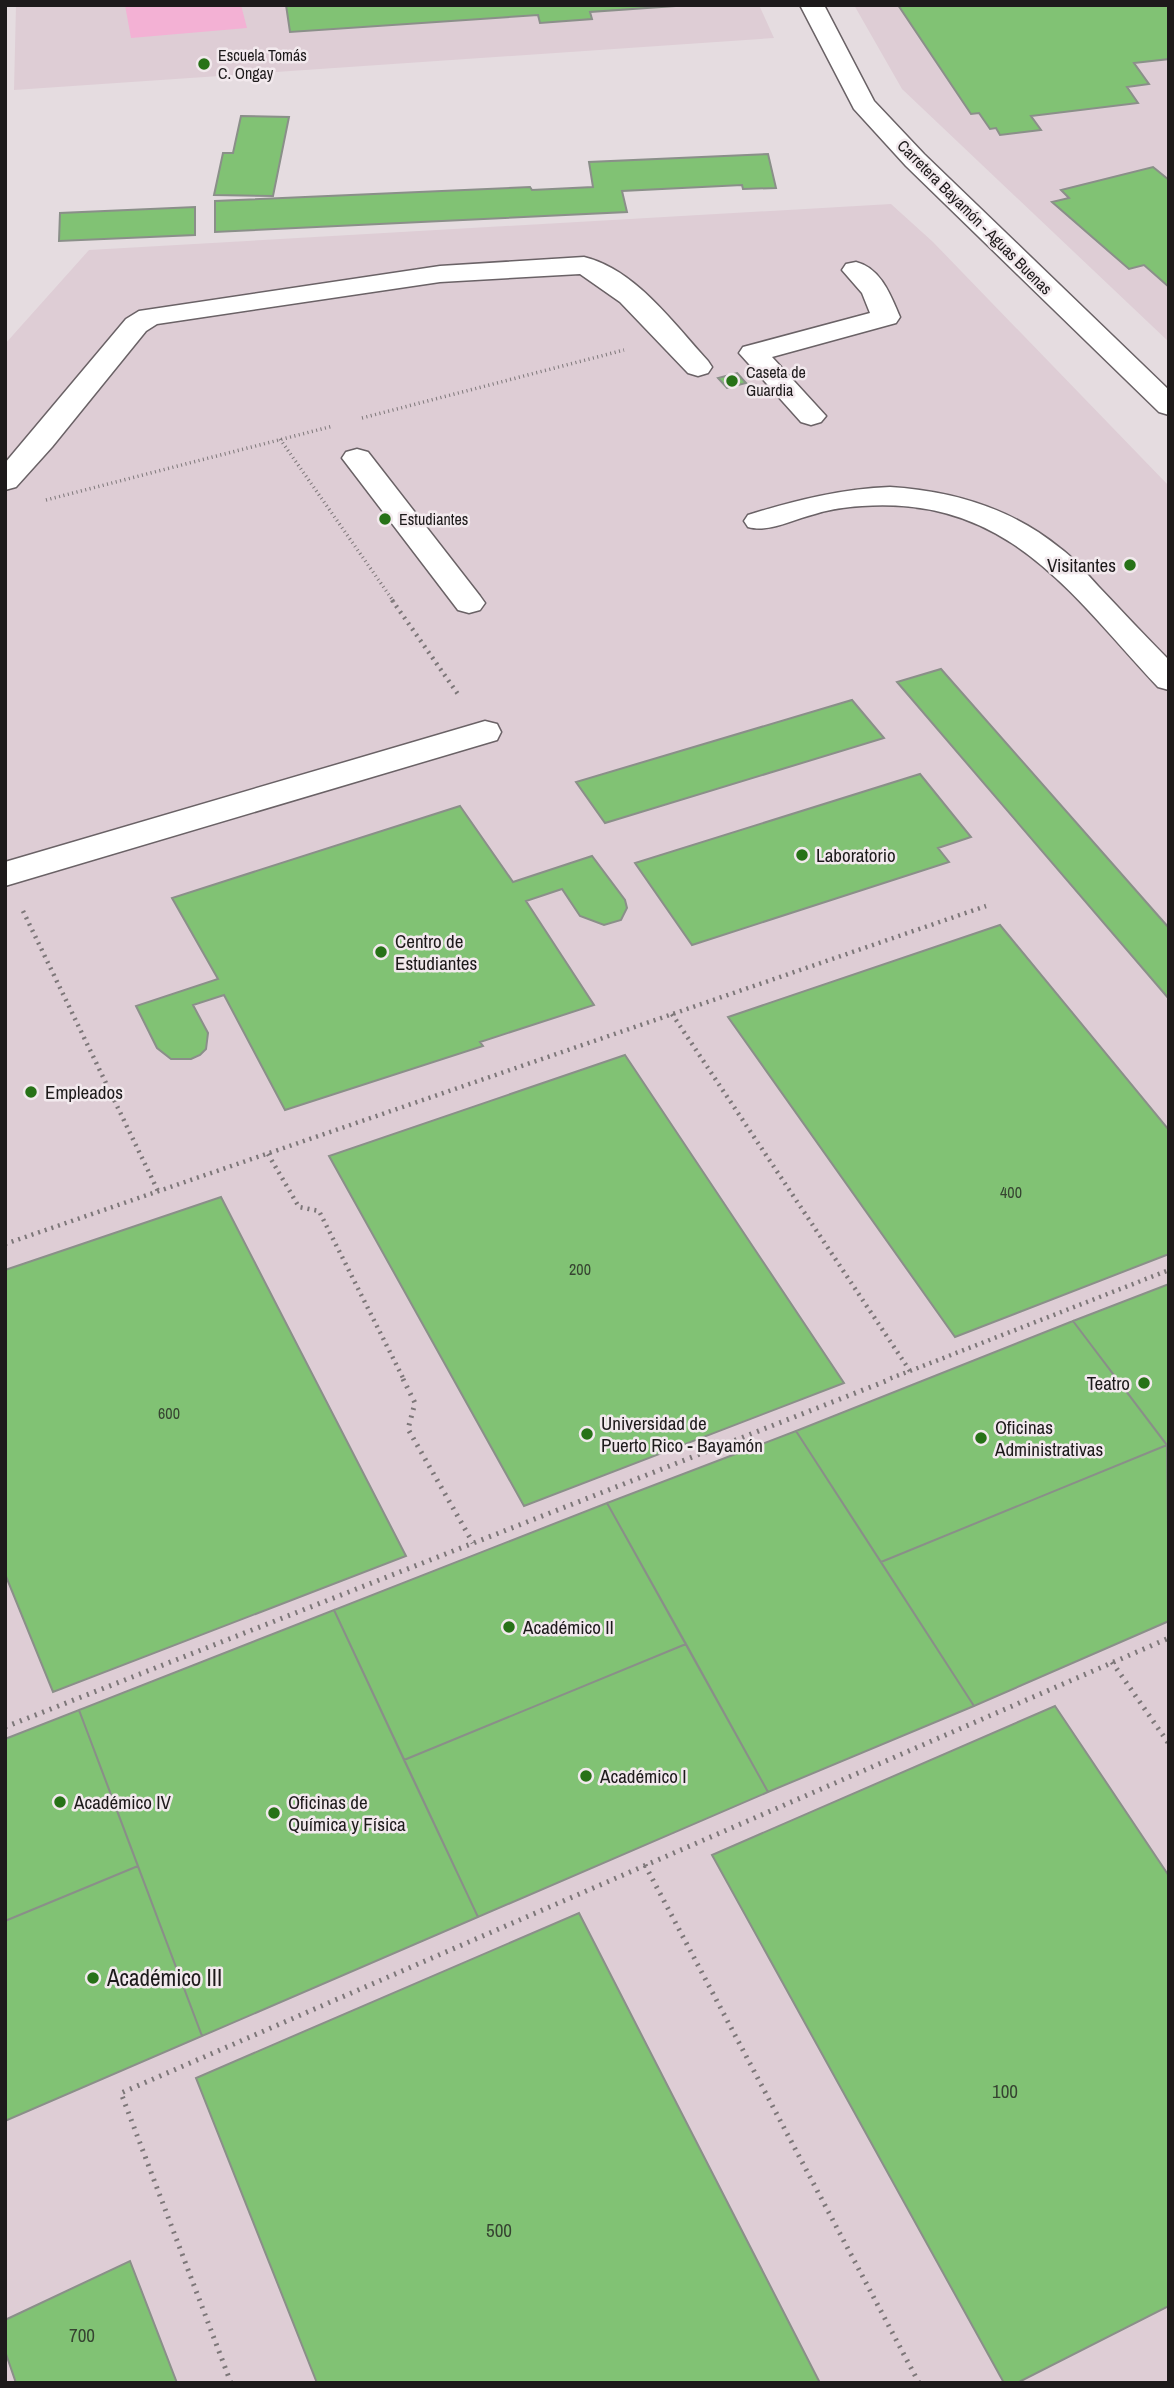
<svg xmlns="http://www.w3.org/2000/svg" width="1174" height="2388" font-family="'Archivo Narrow',sans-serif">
  <rect width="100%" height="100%" fill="#e5dce0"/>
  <path fill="#decdd5" d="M 16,5 L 759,5 L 774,38 L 14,90 Z
    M 854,5 L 1169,5 L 1169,342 L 902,89 Z
    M 891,204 L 933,242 L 1169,486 L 1169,2383 L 5,2383 L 5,344 L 89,250 Z"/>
  <path fill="#f3b1d4" d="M 125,5 L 241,5 L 247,28 L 131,38 Z"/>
  <path fill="#81c274" stroke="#8a8f89" stroke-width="2" d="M 286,5 L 690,5 L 590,12 L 592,19 L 540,23 L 538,15 L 290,32 Z
    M 898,5 L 1169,5 L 1169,59 L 1134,63 L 1149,84 L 1127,87 L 1138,103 L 1031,116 L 1041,130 L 1000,135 L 996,128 L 990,129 L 979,113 L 971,114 Z
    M 241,116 L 289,117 L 273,196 L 214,195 L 223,153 L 233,153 Z
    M 768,154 L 776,188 L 743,189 L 742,185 L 622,191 L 627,212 L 215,232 L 215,201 L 530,187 L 532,190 L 593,187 L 589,162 Z
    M 1153,167 L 1169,180 L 1169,287 L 1144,265 L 1129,269 L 1052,202 L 1069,198 L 1061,190 Z
    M 195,207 L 195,235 L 59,241 L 60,213 Z
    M 737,373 L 746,383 L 727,388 L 718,378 Z
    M 941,669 L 1169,928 L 1169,999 L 897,682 Z
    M 852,700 L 884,738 L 605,823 L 576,782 Z
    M 920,774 L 971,837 L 938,848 L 949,862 L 692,945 L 635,863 Z
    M 460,806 L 513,882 L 592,856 L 625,900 L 627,908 L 621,920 L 604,925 L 580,916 L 562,889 L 526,901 L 594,1005 L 480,1042 L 483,1046 L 285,1110 L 224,995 L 193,1005 L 208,1033 L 206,1049 L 200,1055 L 191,1059 L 171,1059 L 157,1048 L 136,1006 L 218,979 L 172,898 Z
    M 1000,925 L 1169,1130 L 1169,1254 L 955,1337 L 728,1017 Z
    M 625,1055 L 844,1383 L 524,1506 L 329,1156 Z
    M 221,1197 L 406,1556 L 53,1692 L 5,1574 L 5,1270 Z
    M 1169,1284 L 1169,1448 L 1073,1321 Z
    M 1073,1321 L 1167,1445 L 881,1562 L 796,1431 Z
    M 796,1431 L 974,1706 L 768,1792 L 607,1503 Z
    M 1167,1445 L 1169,1621 L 974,1706 L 881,1562 Z
    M 607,1503 L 686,1644 L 404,1760 L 334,1610 Z
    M 334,1610 L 478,1917 L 202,2036 L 79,1710 Z
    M 686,1644 L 768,1792 L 478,1917 L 404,1760 Z
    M 1055,1706 L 1169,1876 L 1169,2306 L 1017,2383 L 1004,2383 L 712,1855 Z
    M 79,1710 L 138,1866 L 5,1921 L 5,1739 Z
    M 138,1866 L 202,2036 L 5,2121 L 5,1921 Z
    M 579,1913 L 820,2383 L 317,2383 L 196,2078 Z
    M 130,2261 L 177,2383 L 16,2383 L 5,2351 L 5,2320 Z"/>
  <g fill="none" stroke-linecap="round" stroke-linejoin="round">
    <defs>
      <path id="minor" d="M 800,5 L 824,5 L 874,101 L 924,154 L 1169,390 L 1169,415 L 1159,412 L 906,166 L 854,109 Z
        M 584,257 C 635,269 674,324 708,361 L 712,367 L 708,373 L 698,376 L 688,373 L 620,302 L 580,274 L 440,282 L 157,324 L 146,331 L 52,447 L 16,487 L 5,490 L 5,463 L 126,319 L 139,311 L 440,266 Z
        M 856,262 C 881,268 891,296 900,317 L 896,323 L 772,357 L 826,416 L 821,422 L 811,425 L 801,422 L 739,353 L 743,347 L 870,313 L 862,293 L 842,270 L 846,264 Z
        M 357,449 L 368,452 L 480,596 L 485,603 L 480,610 L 469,613 L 458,610 L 342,458 L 346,452 Z
        M 890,487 C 953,491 1011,508 1060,548 C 1074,558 1086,573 1098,586 C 1122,611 1145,636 1169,660 L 1169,690 L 1158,687 C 1069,592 1008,496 862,506 C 847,507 830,509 815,514 C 794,519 770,533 748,527 L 744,521 L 748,515 C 796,500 841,489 890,487 Z
        M 485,721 L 497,724 L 501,732 L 497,740 L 5,886 L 5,862 Z"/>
    </defs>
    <use href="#minor" stroke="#6a6266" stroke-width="3"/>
    <path stroke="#7d7779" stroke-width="3.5" stroke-dasharray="1 3.5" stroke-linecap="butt" d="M 362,418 L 624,350
      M 280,439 L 394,602
      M 46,500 L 333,426"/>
    <path stroke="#7d7779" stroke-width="4.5" stroke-dasharray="2 5" stroke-linecap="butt" d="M 392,600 L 460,697
      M 23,911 L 158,1191
      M 672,1014 L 910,1371 L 886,1380
      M 268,1154 L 299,1207 L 319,1211 L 404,1380
      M 5,1244 L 986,906
      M 910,1371 L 1169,1270"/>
    <path stroke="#7d7779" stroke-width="5" stroke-dasharray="2 6" stroke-linecap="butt" d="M 403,1379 L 415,1403 L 408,1429 L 473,1543
      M 1112,1662 L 1169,1744
      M 5,1727 L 891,1379
      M 645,1865 L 919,2383
      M 231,2383 L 121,2093 L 1169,1638"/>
    <use href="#minor" fill="#fff" fill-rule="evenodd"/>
  </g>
  <g fill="#277217" stroke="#f2e9ed" stroke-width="2.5">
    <circle cx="204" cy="64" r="7"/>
    <circle cx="732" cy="381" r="7"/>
    <circle cx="385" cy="519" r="7"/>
    <circle cx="1130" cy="565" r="7"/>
    <circle cx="802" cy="855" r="7"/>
    <circle cx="381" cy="952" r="7"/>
    <circle cx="31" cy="1092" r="7"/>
    <circle cx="1144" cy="1383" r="7"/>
    <circle cx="587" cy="1434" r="7"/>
    <circle cx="981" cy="1438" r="7"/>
    <circle cx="509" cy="1627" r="7"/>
    <circle cx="586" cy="1776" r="7"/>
    <circle cx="60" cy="1802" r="7"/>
    <circle cx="274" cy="1813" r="7"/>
    <circle cx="93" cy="1978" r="7"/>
  </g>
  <g text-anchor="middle" stroke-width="5" stroke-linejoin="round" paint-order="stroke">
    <g font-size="16" fill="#1d1a1b" stroke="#f2e9ed" text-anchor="start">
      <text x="218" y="61">Escuela Tomás<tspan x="218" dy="18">C. Ongay</tspan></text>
      <text x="746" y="378">Caseta de<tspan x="746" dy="18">Guardia</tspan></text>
      <text x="399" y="525">Estudiantes</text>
    </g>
    <g font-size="16" fill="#1d1a1b" stroke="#f2e9ed">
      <text transform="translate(975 217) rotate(45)" y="6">Carretera Bayamón - Aguas Buenas</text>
    </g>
    <g font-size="16" fill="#364431">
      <text x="1011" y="1198">400</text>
      <text x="580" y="1275">200</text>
      <text x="169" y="1419">600</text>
    </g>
    <g font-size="19" fill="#1d1a1b" stroke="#f2e9ed" text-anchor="start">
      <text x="1116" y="572" text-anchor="end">Visitantes</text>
      <text x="816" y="862">Laboratorio</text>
      <text x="395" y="948">Centro de<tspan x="395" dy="22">Estudiantes</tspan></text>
      <text x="45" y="1099">Empleados</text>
      <text x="1130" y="1390" text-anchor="end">Teatro</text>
      <text x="601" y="1430">Universidad de<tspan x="601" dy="22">Puerto Rico - Bayamón</tspan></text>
      <text x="995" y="1434">Oficinas<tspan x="995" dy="22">Administrativas</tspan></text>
      <text x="523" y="1634">Académico II</text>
      <text x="600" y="1783">Académico I</text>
      <text x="74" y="1809">Académico IV</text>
      <text x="288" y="1809">Oficinas de<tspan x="288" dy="22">Química y Física</tspan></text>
    </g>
    <g font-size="19" fill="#364431">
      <text x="1005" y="2098">100</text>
      <text x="499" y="2237">500</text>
      <text x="82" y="2342">700</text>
    </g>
    <g font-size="23" fill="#1d1a1b" stroke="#f2e9ed" text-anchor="start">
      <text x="107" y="1986">Académico III</text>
    </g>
  </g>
  <rect width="1174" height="2388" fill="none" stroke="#1d1a1b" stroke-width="14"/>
</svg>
